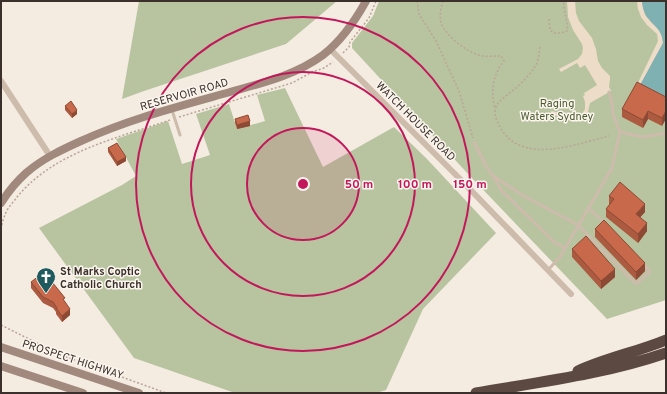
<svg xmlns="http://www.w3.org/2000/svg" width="667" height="394" font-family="Overpass,sans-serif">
  <rect width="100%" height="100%" fill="#f4ebe1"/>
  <path fill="#b8c4a0" d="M 139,1 L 337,1 L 286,44 L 144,91 L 122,99 Z
    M 379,1 L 666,1 L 666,300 L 607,319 L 469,175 L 352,48 L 352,43 L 373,16 Z
    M 285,88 L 323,167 L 394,127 L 427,159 L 496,233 L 423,309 L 386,390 L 376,393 L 235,393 L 134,358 L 39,228 L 122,185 L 136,176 L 116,139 L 168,121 L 182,164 L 210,155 L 196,114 L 229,104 L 237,129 L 265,121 L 257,95 Z"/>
  <path fill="#ecdcc8" d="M 567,1 L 575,1 L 576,13 L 579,21 L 592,38 L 596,49 L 598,61 L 602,68 L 610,76 L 610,79 L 609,87 L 611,91 L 590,103 L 587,116 L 579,121 L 554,115 L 550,112 L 552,111 L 574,117 L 580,117 L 585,109 L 585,102 L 583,96 L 585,95 L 584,93 L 597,85 L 585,65 L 580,68 L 577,63 L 561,72 L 559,69 L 578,59 L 582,54 L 583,48 L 582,44 L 573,30 L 568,17 Z
    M 637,1 L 642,1 L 645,15 L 651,22 L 660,31 L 662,36 L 663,43 L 639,87 L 636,87 L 658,41 L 657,34 L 647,25 L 641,17 L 638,9 Z"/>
  <path fill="#7fb0b2" d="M 642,1 L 666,1 L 666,102 L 639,87 L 663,43 C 662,23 643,24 642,1 Z"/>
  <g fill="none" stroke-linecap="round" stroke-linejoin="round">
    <path stroke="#b9a596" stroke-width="1.5" stroke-dasharray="2 2" stroke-linecap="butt" d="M 417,1 L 419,14 L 436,41 L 459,91 L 473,138
      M 443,1 C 441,8 439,16 441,23 C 445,35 467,52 479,55 C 485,57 494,56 501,56 L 504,61 C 493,74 490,92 495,108
      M 549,19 L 550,30 L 554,33 L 561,33 L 567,31 C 569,24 563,12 564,1
      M 540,47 C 539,53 539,60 536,65 C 530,75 520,85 511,92 C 506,96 499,100 496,107 C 493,113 497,121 500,127 C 521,166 576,144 609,136
      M 343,53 L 349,47 L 350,42 L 369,18 L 376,1
      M 179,117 L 292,83 L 312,72 L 324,68 L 333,62
      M 1,229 C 2,224 3,219 5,215 C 7,208 13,203 17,197 C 54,152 117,138 170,120
      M 1,325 L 61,355 L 166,393"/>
    <path stroke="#cdbbac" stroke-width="3" d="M 172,110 L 180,135
      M 620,132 L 643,137 L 666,133
      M 474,142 L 486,166 L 493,176 L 524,196 L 578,225 L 636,284 L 650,272 L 643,263
      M 494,178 L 502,191 L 554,242 L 565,248
      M 588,208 L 605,223
      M 548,270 L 560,257 L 612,168 L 620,132 L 613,114 L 612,102 L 609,92"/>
    <path stroke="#cdbbac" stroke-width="6" d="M 330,49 L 462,181 L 571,294
      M 1,81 L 50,156"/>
    <path stroke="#a18a7d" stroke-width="8" d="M 1,203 C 8,192 16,182 26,173 C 42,159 61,150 81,141 C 129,119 180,106 230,92 C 262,83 296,75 323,55 C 341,41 355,21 366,1
      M 1,347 L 139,393
      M 1,366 L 83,393"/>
    <path stroke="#5c4a42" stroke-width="11" d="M 578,371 C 606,358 637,352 666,340
      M 476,393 C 540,382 605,374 666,353"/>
  </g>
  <path fill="#ac5a40" d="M 666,97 L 662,126 L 648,119 L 643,128 L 622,117 L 622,109 Z
    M 65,106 L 77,114 L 72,118 L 65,110 Z
    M 235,119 L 250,126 L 237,129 L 235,123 Z
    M 108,148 L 126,161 L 117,166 L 108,152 Z
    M 609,196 L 645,212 L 640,217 L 647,231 L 638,243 L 606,217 L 606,209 L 610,204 L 609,204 Z
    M 595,229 L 645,271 L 636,280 L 595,237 Z
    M 572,249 L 615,277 L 601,289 L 572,257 Z
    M 31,282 L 65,302 L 70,315 L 62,322 L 56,314 L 56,312 L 53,308 L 43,303 L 31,288 Z"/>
  <path fill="#8c4a34" d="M 77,110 L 77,114 L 72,118 L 72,114 Z
    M 648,111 L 648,119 L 643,128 L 643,120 Z
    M 666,111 L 666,119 L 662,126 L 662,118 Z
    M 250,121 L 250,126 L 237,129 L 237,125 Z
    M 126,157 L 126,161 L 117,166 L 117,162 Z
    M 645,204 L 645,212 L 636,222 L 636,214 Z
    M 647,223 L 647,231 L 638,243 L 638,234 Z
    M 645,263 L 645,271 L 636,280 L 636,272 Z
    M 615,269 L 615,277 L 601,289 L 601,281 Z
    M 70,309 L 70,315 L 62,322 L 62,316 Z"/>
  <path fill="#c8694b" stroke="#8c4a34" d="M 637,82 L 666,97 L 666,111 L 662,118 L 648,111 L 643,120 L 622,109 Z
    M 71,101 L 77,110 L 72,114 L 65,106 Z
    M 248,115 L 250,121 L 237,125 L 235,119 Z
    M 117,143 L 126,157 L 117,162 L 108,148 Z
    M 620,182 L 645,204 L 636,214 L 647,223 L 638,234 L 606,209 L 614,199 L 609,196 Z
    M 604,220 L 645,263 L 636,272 L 595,229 Z
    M 586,236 L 615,269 L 601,281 L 572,249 Z
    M 44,272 L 65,298 L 63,299 L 70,309 L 62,316 L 56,308 L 57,308 L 53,302 L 43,297 L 31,282 Z"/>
  <circle cx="303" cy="184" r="56" fill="#c2185b" fill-opacity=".12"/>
  <g fill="none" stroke="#c2185b" stroke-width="2">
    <circle cx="303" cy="184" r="56"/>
    <circle cx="303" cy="184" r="112"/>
    <circle cx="303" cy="184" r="167"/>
  </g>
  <defs>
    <symbol id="church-pin" viewBox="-11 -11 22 30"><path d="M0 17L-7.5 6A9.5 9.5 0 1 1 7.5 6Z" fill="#1f5a5e" stroke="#fbf5ee"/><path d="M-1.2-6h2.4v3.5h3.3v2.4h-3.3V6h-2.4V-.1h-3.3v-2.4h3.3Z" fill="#fff"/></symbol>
  </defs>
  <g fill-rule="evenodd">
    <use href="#church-pin" x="35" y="266" width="22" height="30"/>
  </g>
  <g text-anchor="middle" stroke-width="3" stroke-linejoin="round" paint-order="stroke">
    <g font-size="11" fill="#3b302b" stroke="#fbf5ee">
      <text transform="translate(184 94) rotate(-16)" y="4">RESERVOIR ROAD</text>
      <text transform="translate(416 121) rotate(45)" y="4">WATCH HOUSE ROAD</text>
      <text transform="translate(73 359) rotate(18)" y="4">PROSPECT HIGHWAY</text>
    </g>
    <g font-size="11" fill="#4a5a2e" stroke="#fbf5ee">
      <text x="557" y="107">Raging<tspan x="557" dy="13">Waters Sydney</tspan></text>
    </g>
    <g font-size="11" font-weight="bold" fill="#3b302b" stroke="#fbf5ee" text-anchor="start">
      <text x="60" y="275">St Marks Coptic<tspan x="60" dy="13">Catholic Church</tspan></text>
    </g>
  </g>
  <circle cx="303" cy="184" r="6" fill="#c2185b" stroke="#fbf5ee" stroke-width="2"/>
  <g font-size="12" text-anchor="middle" font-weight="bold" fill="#c2185b" stroke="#fbf5ee" stroke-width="3" stroke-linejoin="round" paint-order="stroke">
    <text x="359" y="188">50 m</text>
    <text x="415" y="188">100 m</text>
    <text x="470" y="188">150 m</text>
  </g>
  <rect width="667" height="394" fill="none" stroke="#3b302b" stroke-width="4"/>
</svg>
